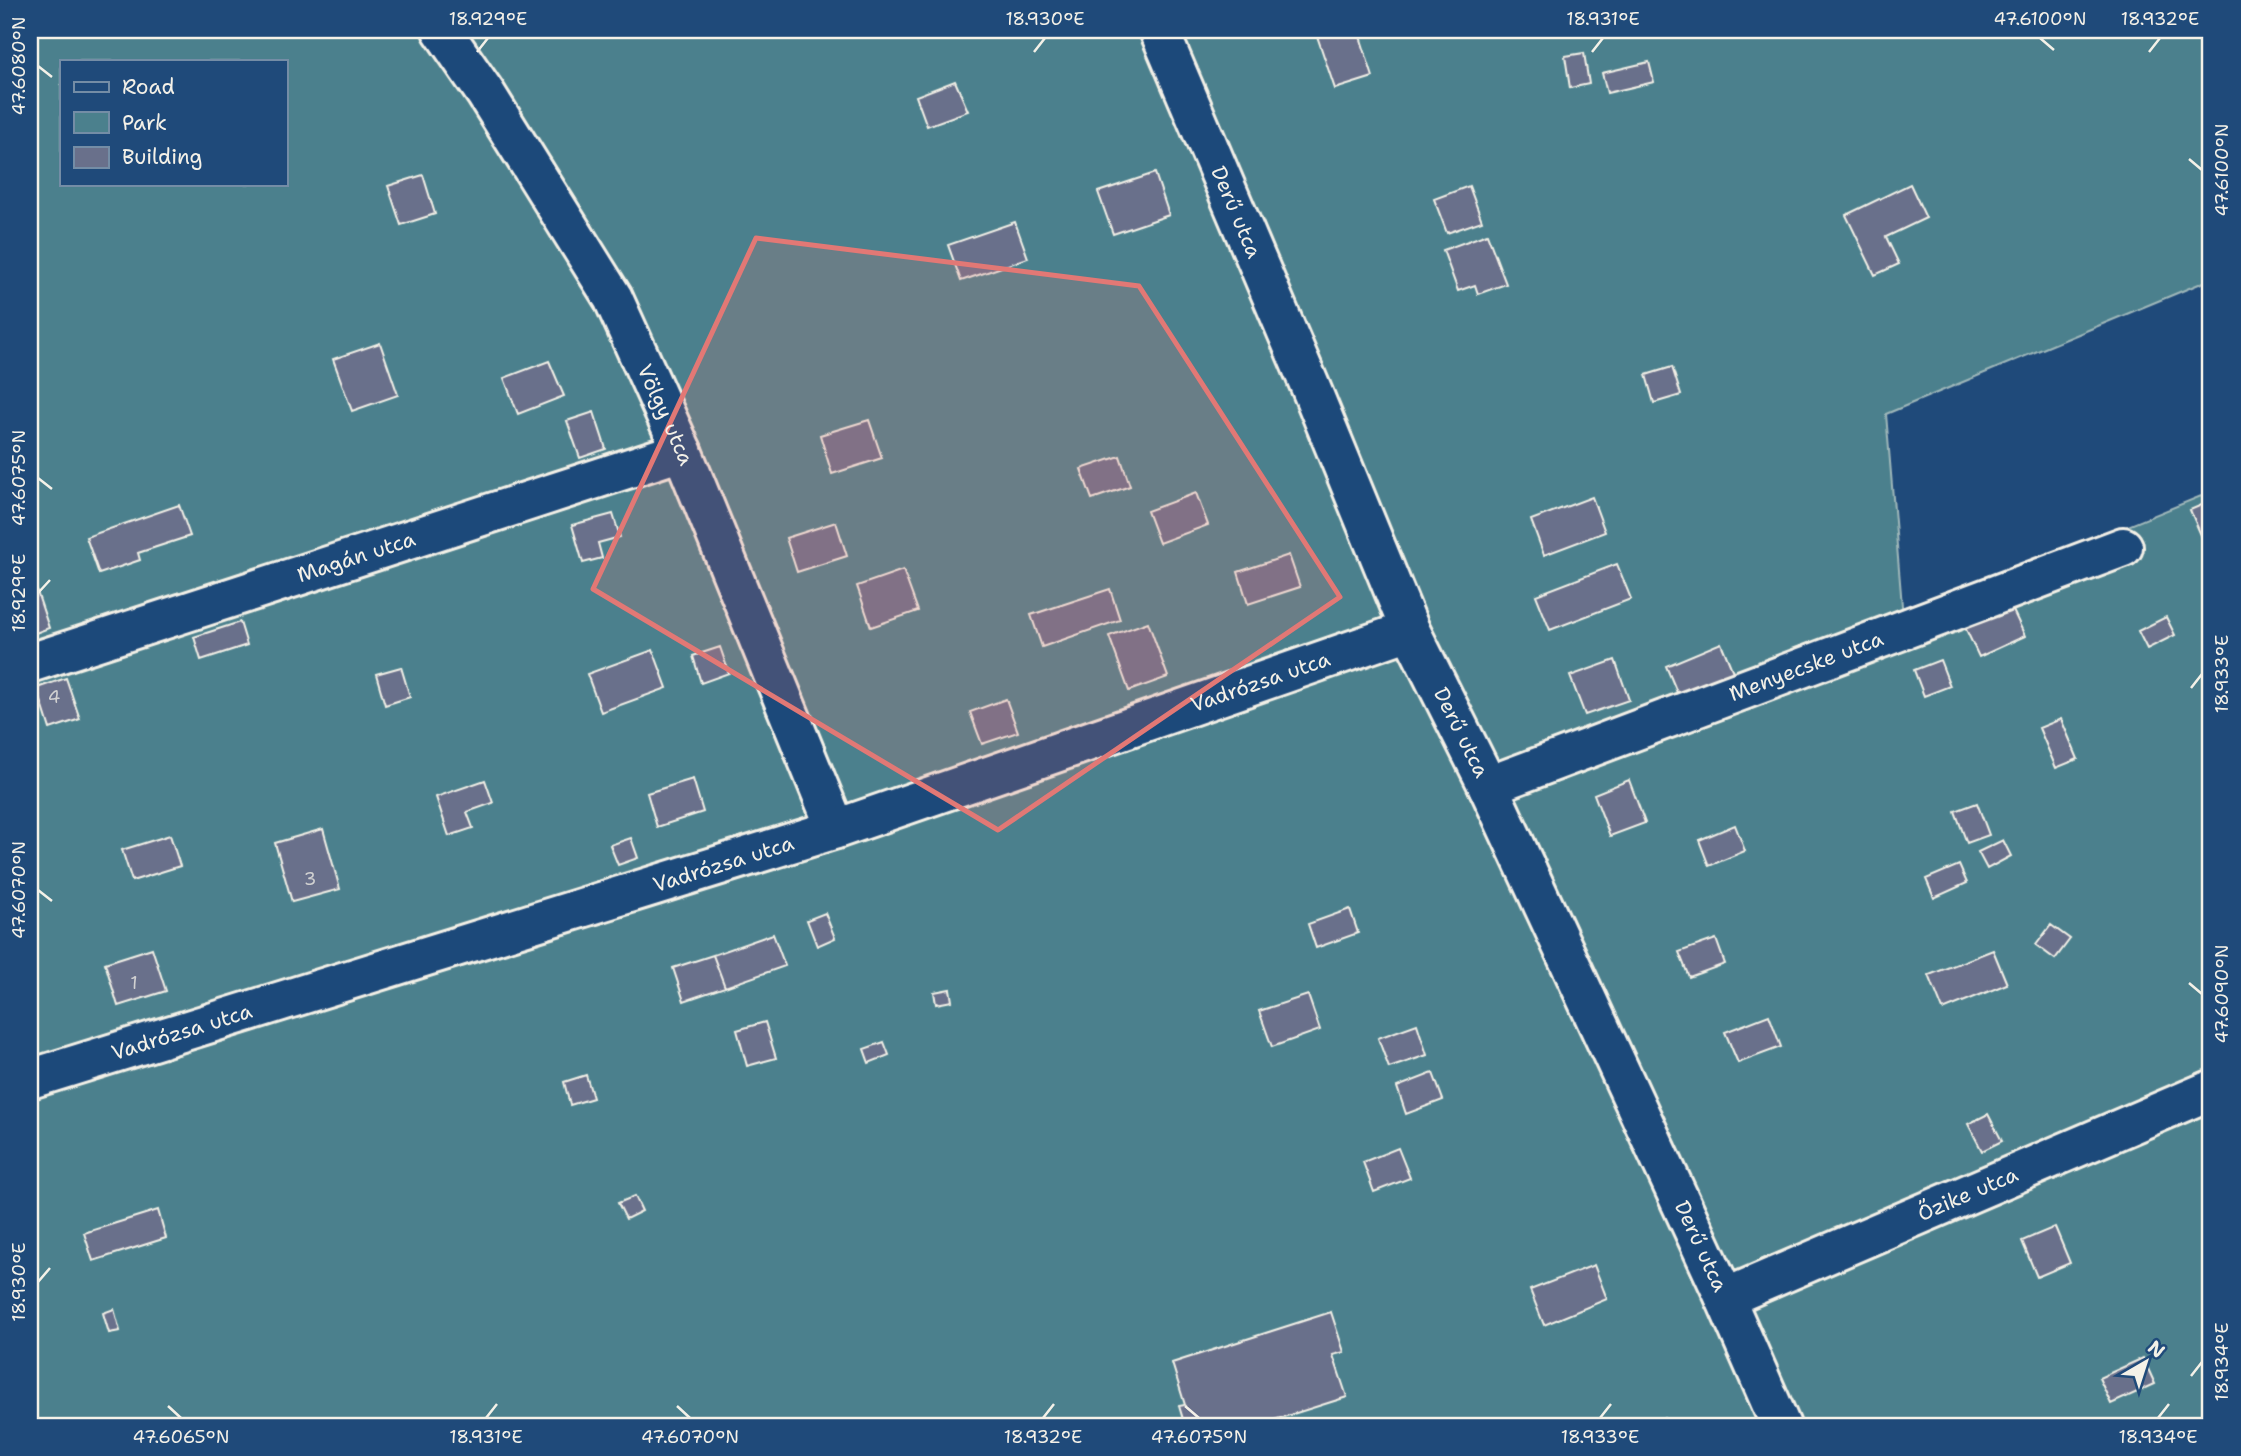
<svg xmlns="http://www.w3.org/2000/svg" width="2241" height="1456" font-family="'Shantell Sans',sans-serif">
  <rect width="100%" height="100%" fill="#1f4a7a"/>
  <filter id="ink" filterUnits="userSpaceOnUse"><feTurbulence type="fractalNoise" baseFrequency=".0143" numOctaves="2"/><feDisplacementMap in="SourceGraphic" scale="14" xChannelSelector="R" yChannelSelector="G"/><feConvolveMatrix kernelMatrix="1 2 1 2 8 2 1 2 1" color-interpolation-filters="sRGB"/></filter>
  <g filter="url(#ink)">
    <path fill="#4b808d" stroke="#a0b8ba" stroke-width="2" fill-rule="evenodd" d="M 30,30 L 2211,30 L 2211,279 L 1886,414 L 1903,618 L 2211,492 L 2211,1426 L 30,1426 ZM 61,61 L 285,61 L 285,184 L 61,184 Z"/>
    <path fill="#69708b" stroke="#f4f1e8" stroke-width="2" d="M 1335,30 L 1358,30 L 1373,77 L 1335,89 L 1317,36 Z
      M 1584,53 L 1589,84 L 1570,88 L 1565,56 Z
      M 1649,62 L 1654,82 L 1607,93 L 1602,73 Z
      M 955,81 L 968,111 L 927,126 L 916,96 Z
      M 1155,173 L 1169,215 L 1113,234 L 1098,192 Z
      M 423,175 L 435,214 L 401,225 L 388,186 Z
      M 1910,184 L 1926,218 L 1886,237 L 1899,264 L 1875,275 L 1846,215 Z
      M 1469,186 L 1482,221 L 1447,233 L 1434,199 Z
      M 1015,222 L 1028,258 L 961,281 L 948,245 Z
      M 1487,234 L 1506,284 L 1478,294 L 1475,285 L 1458,291 L 1443,250 Z
      M 380,343 L 398,395 L 352,411 L 333,359 Z
      M 549,361 L 564,396 L 518,414 L 504,378 Z
      M 1672,367 L 1681,395 L 1654,403 L 1646,375 Z
      M 594,412 L 606,449 L 580,458 L 567,421 Z
      M 869,420 L 882,458 L 832,474 L 820,435 Z
      M 1120,456 L 1130,486 L 1092,499 L 1081,469 Z
      M 1196,493 L 1208,525 L 1159,543 L 1147,511 Z
      M 1592,497 L 1605,532 L 1544,555 L 1531,520 Z
      M 2211,501 L 2211,549 L 2208,551 L 2190,510 Z
      M 179,505 L 190,536 L 138,553 L 140,560 L 99,574 L 86,537 Z
      M 613,514 L 620,537 L 598,543 L 602,558 L 583,563 L 572,525 Z
      M 836,522 L 847,556 L 797,572 L 786,538 Z
      M 1289,555 L 1300,587 L 1248,604 L 1238,572 Z
      M 1617,564 L 1631,599 L 1550,630 L 1536,595 Z
      M 903,570 L 918,611 L 871,627 L 857,586 Z
      M 36,589 L 49,628 L 30,635 L 30,591 Z
      M 1110,589 L 1120,620 L 1042,647 L 1031,615 Z
      M 2009,602 L 2025,636 L 1979,657 L 1963,623 Z
      M 2166,617 L 2175,635 L 2147,649 L 2138,631 Z
      M 240,622 L 247,645 L 201,660 L 194,637 Z
      M 1148,622 L 1168,677 L 1129,691 L 1109,636 Z
      M 1721,643 L 1736,679 L 1681,702 L 1666,666 Z
      M 720,647 L 729,673 L 701,683 L 693,656 Z
      M 653,650 L 667,688 L 601,712 L 587,674 Z
      M 1615,660 L 1629,700 L 1585,715 L 1570,676 Z
      M 1940,660 L 1950,686 L 1924,696 L 1914,670 Z
      M 401,667 L 410,697 L 385,705 L 376,674 Z
      M 66,678 L 80,719 L 50,729 L 37,688 Z
      M 1006,699 L 1018,732 L 982,744 L 970,712 Z
      M 2061,719 L 2078,759 L 2056,768 L 2039,728 Z
      M 693,779 L 703,812 L 657,827 L 647,793 Z
      M 485,780 L 493,803 L 467,812 L 473,828 L 449,836 L 436,797 Z
      M 1629,780 L 1645,823 L 1610,836 L 1594,794 Z
      M 1977,803 L 1989,835 L 1967,843 L 1955,811 Z
      M 1735,825 L 1745,851 L 1709,866 L 1699,840 Z
      M 323,829 L 340,889 L 292,902 L 275,843 Z
      M 170,835 L 180,866 L 132,881 L 122,850 Z
      M 631,838 L 638,858 L 618,865 L 610,845 Z
      M 2003,840 L 2011,856 L 1987,869 L 1978,852 Z
      M 1959,865 L 1967,883 L 1934,898 L 1926,879 Z
      M 1350,909 L 1358,933 L 1316,948 L 1308,924 Z
      M 825,913 L 835,938 L 817,946 L 807,920 Z
      M 2051,925 L 2070,939 L 2055,959 L 2036,945 Z
      M 773,934 L 785,966 L 725,987 L 713,955 Z
      M 1716,939 L 1725,964 L 1689,977 L 1679,952 Z
      M 152,948 L 166,991 L 118,1006 L 105,963 Z
      M 1993,950 L 2007,984 L 1943,1010 L 1929,975 Z
      M 713,955 L 725,987 L 684,1001 L 673,968 Z
      M 950,989 L 952,1001 L 936,1004 L 934,992 Z
      M 1308,995 L 1320,1030 L 1272,1047 L 1259,1011 Z
      M 1769,1015 L 1781,1047 L 1738,1063 L 1725,1032 Z
      M 765,1022 L 776,1058 L 747,1066 L 737,1030 Z
      M 1417,1024 L 1427,1055 L 1389,1068 L 1378,1038 Z
      M 884,1042 L 889,1055 L 869,1063 L 864,1049 Z
      M 1433,1073 L 1443,1100 L 1406,1114 L 1397,1087 Z
      M 586,1075 L 593,1098 L 570,1105 L 564,1082 Z
      M 1988,1114 L 2002,1141 L 1982,1151 L 1968,1124 Z
      M 1398,1148 L 1410,1178 L 1374,1192 L 1363,1162 Z
      M 635,1196 L 642,1211 L 626,1219 L 618,1203 Z
      M 158,1210 L 166,1238 L 93,1261 L 84,1233 Z
      M 2055,1227 L 2070,1263 L 2037,1277 L 2022,1241 Z
      M 1594,1265 L 1607,1299 L 1544,1325 L 1530,1290 Z
      M 114,1309 L 120,1331 L 109,1333 L 103,1313 Z
      M 1331,1312 L 1344,1352 L 1333,1355 L 1347,1397 L 1255,1426 L 1185,1426 L 1179,1406 L 1185,1405 L 1172,1363 Z
      M 2143,1358 L 2155,1384 L 2111,1404 L 2099,1378 Z
      M 1664,1418 L 1667,1426 L 1643,1426 Z"/>
    <g fill="none" stroke-linecap="round" stroke-linejoin="round">
      <defs>
        <g id="minor">
          <path id="s1" d="M 442,30 L 486,94 L 613,298 L 682,451 L 836,829"/>
          <path id="s2" d="M 1159,30 L 1310,386 L 1410,630 L 1488,786 L 1725,1298 L 1781,1426"/>
          <path id="s3" d="M 30,663 L 682,451"/>
          <path id="s4" d="M 1488,786 L 2123,547"/>
          <path id="s5" d="M 30,1079 L 836,829 L 1410,630"/>
          <path id="s6" d="M 1725,1298 L 2211,1090"/>
        </g>
      </defs>
      <use href="#minor" stroke="#f4f1e8" stroke-width="44"/>
      <use href="#minor" stroke="#1f4a7a" stroke-width="38"/>
    </g>
  </g>
  <path fill="#e27875" fill-opacity="0.2" stroke="#e27875" stroke-width="5" stroke-linejoin="round" d="M 756,238 L 1139,286 L 1340,597 L 998,830 L 593,589 Z"/>
  <path fill="none" stroke="#f4f1e8" stroke-width="2.5" d="M 2040,38 L 2054,50M 477,52 L 488,38M 1034,52 L 1045,38M 1592,52 L 1603,38M 2149,52 L 2160,38M 38,66 L 52,77M 2189,159 L 2202,170M 38,478 L 52,489M 38,593 L 50,580M 2191,688 L 2202,674M 38,890 L 52,901M 2189,983 L 2202,994M 38,1282 L 50,1268M 2191,1376 L 2202,1362M 168,1406 L 181,1418M 677,1406 L 690,1418M 1185,1406 L 1199,1418M 486,1418 L 497,1404M 1043,1418 L 1054,1404M 1600,1418 L 1611,1404M 2158,1418 L 2169,1404"/>
  <g text-anchor="middle" stroke-width="5" stroke-linejoin="round" paint-order="stroke">
    <g font-size="18" fill="#d1d1d1">
      <text x="54" y="703">4</text>
      <text x="310" y="885">3</text>
      <text x="134" y="989">1</text>
    </g>
    <g font-size="21" fill="#f4f1e8" stroke="#1f4a7a">
      <text dy="7" stroke="none"><textPath href="#s2" startOffset="198">Derű utca</textPath></text>
      <text dy="7" stroke="none"><textPath href="#s1" startOffset="446">Völgy utca</textPath></text>
      <text dy="7" stroke="none"><textPath href="#s3" startOffset="343">Magán utca</textPath></text>
      <text dy="7" stroke="none"><textPath href="#s4" startOffset="340">Menyecske utca</textPath></text>
      <text dy="7" stroke="none"><textPath href="#s5" startOffset="1293">Vadrózsa utca</textPath></text>
      <text dy="7" stroke="none"><textPath href="#s2" startOffset="765">Derű utca</textPath></text>
      <text dy="7" stroke="none"><textPath href="#s5" startOffset="726">Vadrózsa utca</textPath></text>
      <text dy="7" stroke="none"><textPath href="#s5" startOffset="159">Vadrózsa utca</textPath></text>
      <text dy="7" stroke="none"><textPath href="#s6" startOffset="264">Őzike utca</textPath></text>
      <text dy="7" stroke="none"><textPath href="#s2" startOffset="1332">Derű utca</textPath></text>
    </g>
  </g>
  <rect width="2241" height="1456" fill="none" stroke="#1f4a7a" stroke-width="77"/>
  <rect x="60" y="60" width="228" height="126" fill="#1f4a7a" stroke="#748da6" stroke-width="2"/>
  <rect x="74" y="82" width="35" height="10" fill="#1f4a7a" stroke="#748da6" stroke-width="2"/>
  <text x="122" y="94" font-size="21" fill="#f4f1e8">Road</text>
  <rect x="74" y="112" width="35" height="21" fill="#4b808d" stroke="#748da6" stroke-width="2"/>
  <text x="122" y="130" font-size="21" fill="#f4f1e8">Park</text>
  <rect x="74" y="147" width="35" height="21" fill="#69708b" stroke="#748da6" stroke-width="2"/>
  <text x="122" y="164" font-size="21" fill="#f4f1e8">Building</text>
  <g transform="translate(2146 1362) rotate(39)" stroke="#1f4a7a" stroke-width="5" paint-order="stroke">
  <path d="M0-5L12 26L0 18L-12 26Z" fill="#f4f1e8"/>
  <text y="-10" font-size="19" font-weight="bold" text-anchor="middle" fill="#f4f1e8">N</text>
  </g>
  <rect x="38" y="38" width="2164" height="1380" fill="none" stroke="#f4f1e8" stroke-width="2.5"/>
  <g font-size="18" text-anchor="middle" fill="#f4f1e8">
    <text x="488" y="25">18.929°E</text>
    <text x="1045" y="25">18.930°E</text>
    <text x="1603" y="25">18.931°E</text>
    <text x="2040" y="25">47.6100°N</text>
    <text x="2160" y="25">18.932°E</text>
    <text transform="translate(19 66) rotate(-90)" y="6">47.6080°N</text>
    <text transform="translate(2222 170) rotate(-90)" y="6">47.6100°N</text>
    <text transform="translate(19 478) rotate(-90)" y="6">47.6075°N</text>
    <text transform="translate(19 593) rotate(-90)" y="6">18.929°E</text>
    <text transform="translate(2222 674) rotate(-90)" y="6">18.933°E</text>
    <text transform="translate(19 890) rotate(-90)" y="6">47.6070°N</text>
    <text transform="translate(2222 994) rotate(-90)" y="6">47.6090°N</text>
    <text transform="translate(19 1282) rotate(-90)" y="6">18.930°E</text>
    <text transform="translate(2222 1362) rotate(-90)" y="6">18.934°E</text>
    <text x="181" y="1443">47.6065°N</text>
    <text x="486" y="1443">18.931°E</text>
    <text x="690" y="1443">47.6070°N</text>
    <text x="1043" y="1443">18.932°E</text>
    <text x="1199" y="1443">47.6075°N</text>
    <text x="1600" y="1443">18.933°E</text>
    <text x="2158" y="1443">18.934°E</text>
  </g>
</svg>
